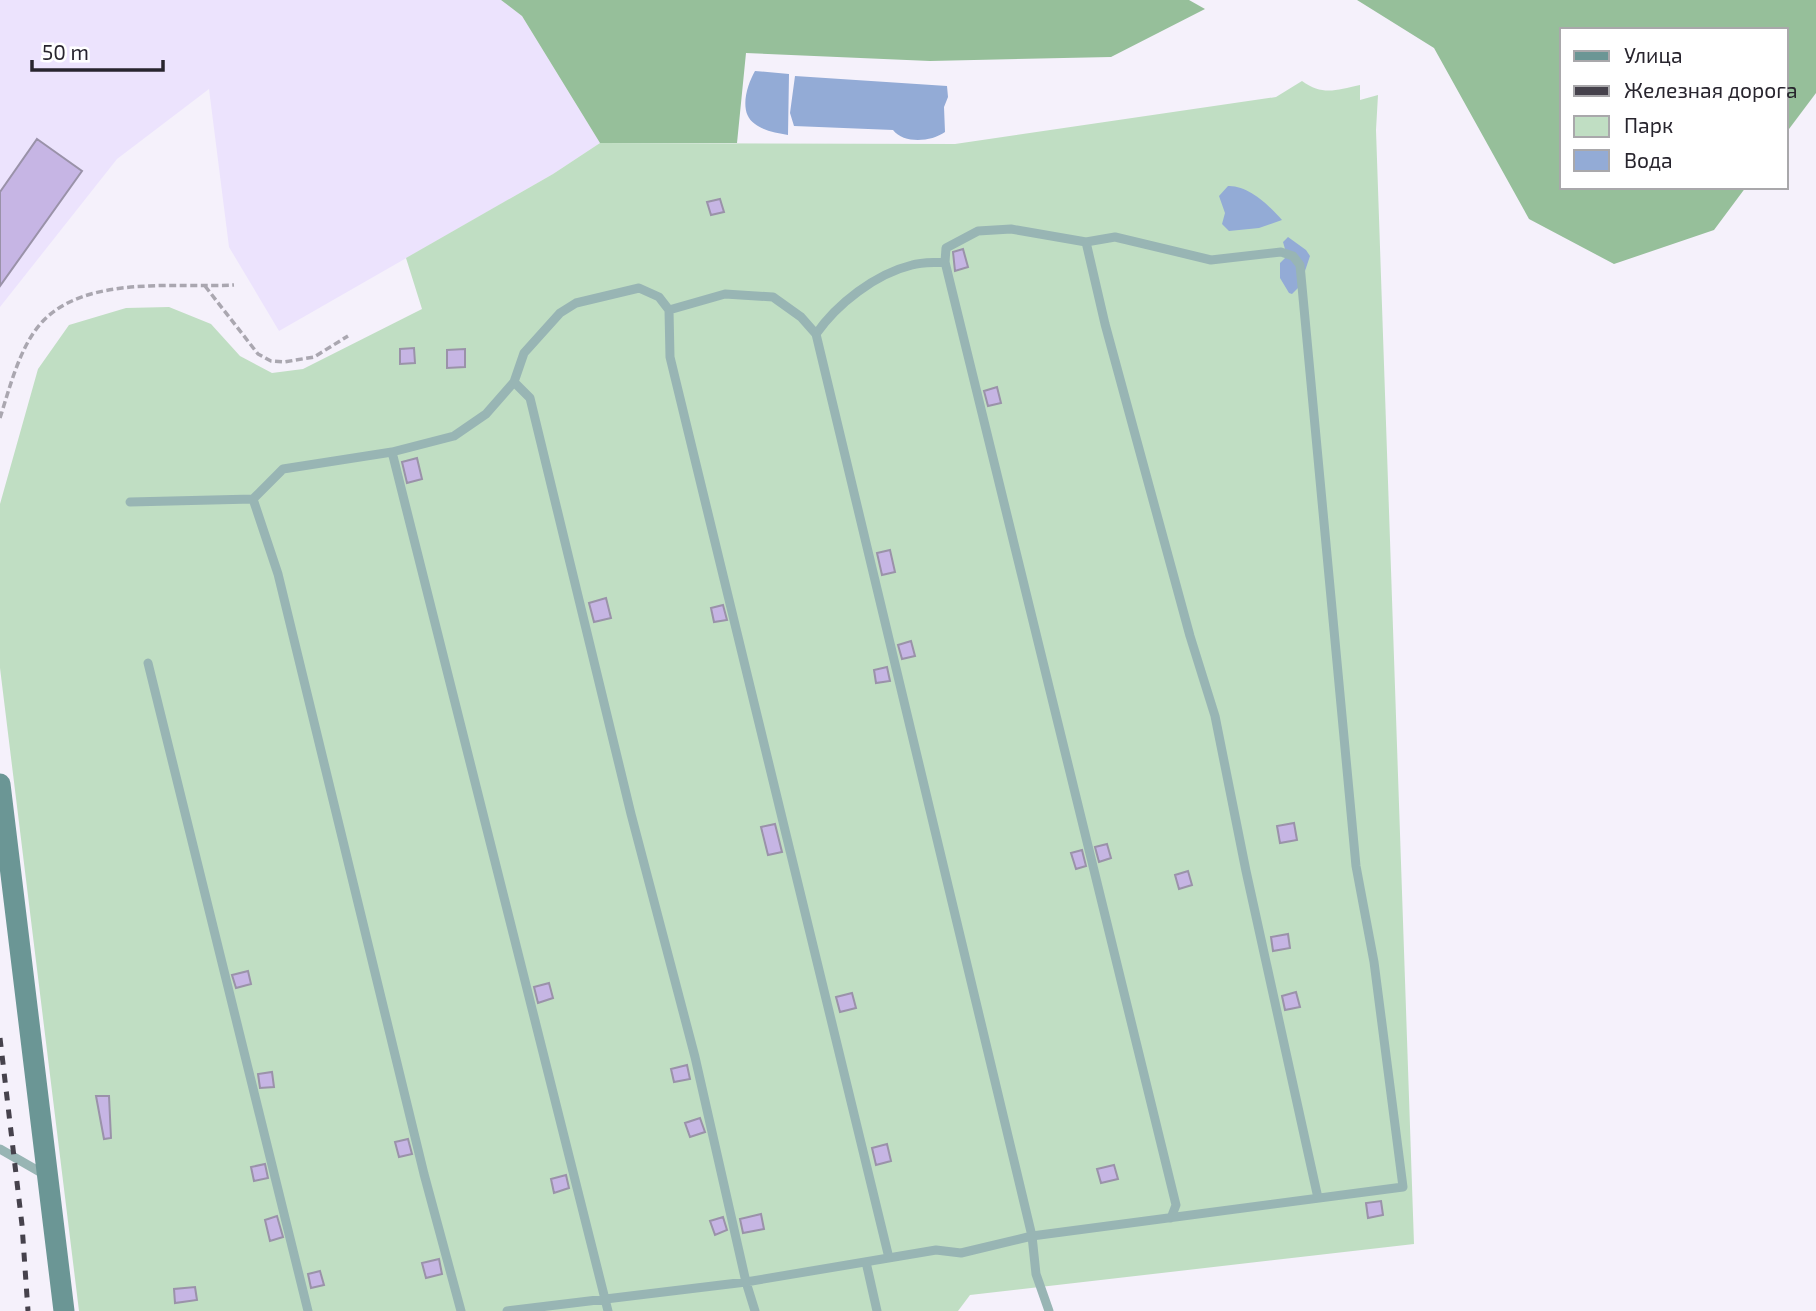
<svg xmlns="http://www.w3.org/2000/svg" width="1816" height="1311" font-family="'Exo 2',sans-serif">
  <rect width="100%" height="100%" fill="#f5f1fb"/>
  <path fill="#ece3fd" d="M 0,0 L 501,0 L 522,16 L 600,143 L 553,174 L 279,331 L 229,247 L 209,89 L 117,159 L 0,307 Z"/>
  <path fill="#c0dec3" d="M 1302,81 C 1323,96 1336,90 1360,85 L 1360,100 L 1378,95 L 1376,130 L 1414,1244 L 970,1295 L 958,1311 L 79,1311 L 0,668 L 0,504 L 38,369 L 69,325 L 126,308 L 169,307 L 211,324 L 240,356 L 272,373 L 303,369 L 422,309 L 406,258 L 553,174 L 600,143 L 955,144 L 1276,97 Z"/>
  <path fill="#96bf9a" d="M 501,0 L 1189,0 L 1205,9 L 1111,57 L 930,61 L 746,53 L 737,143 L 600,143 L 522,16 Z
    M 1357,0 L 1816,0 L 1816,93 L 1786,133 L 1786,30 L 1562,30 L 1562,187 L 1746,187 L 1714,230 L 1614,264 L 1529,219 L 1434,48 Z"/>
  <path fill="#93abd6" d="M 755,71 L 789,74 L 788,135 C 777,133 764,131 755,124 C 738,113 747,85 755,71 Z
    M 795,76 L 947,86 L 948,97 L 944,107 L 945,132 C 931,142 904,144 893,130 L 794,126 L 790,113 Z
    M 1228,186 C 1248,185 1270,206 1282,220 L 1259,228 L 1229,231 L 1222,224 L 1225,213 L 1219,196 Z
    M 1288,237 L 1306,250 L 1310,256 L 1300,286 L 1292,294 L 1289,293 L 1280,278 L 1280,263 L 1287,256 L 1283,242 Z"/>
  <path fill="#c6b5e4" stroke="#9a92a9" stroke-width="2" d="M 37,139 L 82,171 L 0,286 L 0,192 Z
    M 720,199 L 724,212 L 711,215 L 707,202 Z
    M 963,249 L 968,267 L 955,271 L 953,252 Z
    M 414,348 L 415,363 L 400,364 L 400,349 Z
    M 465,349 L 465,367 L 447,368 L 447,350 Z
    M 997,387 L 1001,403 L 988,406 L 984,391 Z
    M 417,458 L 422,479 L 407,483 L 402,462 Z
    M 890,550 L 895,572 L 882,575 L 877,553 Z
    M 606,598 L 611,618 L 594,622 L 589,603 Z
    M 723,605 L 727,620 L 714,622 L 711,608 Z
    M 911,641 L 915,656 L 902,659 L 898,645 Z
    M 887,667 L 890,681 L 876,683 L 874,670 Z
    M 1294,823 L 1297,840 L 1280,843 L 1277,826 Z
    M 775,824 L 782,852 L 768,855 L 761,827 Z
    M 1107,844 L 1111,858 L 1099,862 L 1095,847 Z
    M 1082,850 L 1086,866 L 1076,869 L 1071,853 Z
    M 1188,871 L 1192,885 L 1179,889 L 1175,875 Z
    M 1288,934 L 1290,948 L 1273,951 L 1271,937 Z
    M 248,971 L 251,984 L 236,988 L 232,975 Z
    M 549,983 L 553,998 L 538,1003 L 534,987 Z
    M 1296,992 L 1300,1007 L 1285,1010 L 1282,996 Z
    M 852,993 L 856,1008 L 840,1012 L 836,997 Z
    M 687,1065 L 690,1079 L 674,1082 L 671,1069 Z
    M 272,1072 L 274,1087 L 260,1088 L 258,1074 Z
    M 96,1096 L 109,1096 L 111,1138 L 104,1139 Z
    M 700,1118 L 705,1132 L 690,1137 L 685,1123 Z
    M 408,1139 L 412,1154 L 399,1157 L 395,1142 Z
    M 887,1144 L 891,1161 L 876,1165 L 872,1148 Z
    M 265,1164 L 268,1178 L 254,1181 L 251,1167 Z
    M 1114,1165 L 1118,1179 L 1101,1183 L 1097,1169 Z
    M 566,1175 L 569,1188 L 554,1193 L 551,1179 Z
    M 1381,1201 L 1383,1215 L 1368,1218 L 1366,1203 Z
    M 761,1214 L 764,1229 L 743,1233 L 740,1219 Z
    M 277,1216 L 283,1237 L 270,1241 L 265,1220 Z
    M 723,1217 L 727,1230 L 715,1235 L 710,1221 Z
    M 439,1259 L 442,1274 L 426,1278 L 422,1263 Z
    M 320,1271 L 324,1285 L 311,1288 L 308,1274 Z
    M 195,1287 L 197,1300 L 175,1303 L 174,1289 Z"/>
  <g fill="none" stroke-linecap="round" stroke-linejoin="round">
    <path stroke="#aaa7b0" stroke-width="3.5" stroke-dasharray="7 3.5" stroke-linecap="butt" d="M 205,286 L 258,354 L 271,361 L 284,362 L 314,357 L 348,336
      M 0,418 C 10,387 20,345 43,321 C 87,275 177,288 234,285"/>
    <path stroke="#98b5b4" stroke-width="9" d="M 945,262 L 1176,1205 L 1171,1218
      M 669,310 L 670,357 L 889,1258
      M 816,334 L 1032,1236 L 1036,1274 L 1049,1311
      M 514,382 L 530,398 L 631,814 L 695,1057 L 746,1282 L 755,1311
      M 392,452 L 608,1311
      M 253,499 L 278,574 L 424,1174 L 461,1311
      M 130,502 L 253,499 L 283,469 L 392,452 L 454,436 L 486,414 L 514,382 L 524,353 L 560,313 L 576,303 L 639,288 L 659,297 L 669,310 L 725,294 L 773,297 L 801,317 L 816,334 C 837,304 875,274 912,265 C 922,262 934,263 945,262 L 946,248 L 978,231 L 1011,229 L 1086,242 L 1105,324 L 1190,636 L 1215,716 L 1246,871 L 1318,1198
      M 148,663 L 308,1311
      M 0,1149 L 47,1176
      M 866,1262 L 877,1311
      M 507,1311 L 746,1282 L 936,1250 L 961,1253 L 1032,1236 L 1403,1187 L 1374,962 L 1356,866 L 1300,265 L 1293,256 L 1281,252 L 1211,260 L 1115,237 L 1086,242"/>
    <path stroke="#6b9695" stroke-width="21" d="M 0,784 L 64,1311"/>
    <path stroke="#46424c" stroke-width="5" stroke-dasharray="9 9" stroke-linecap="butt" d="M 0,1038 L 22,1225 L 28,1311"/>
  </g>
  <rect x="1560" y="28" width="228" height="161" fill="#ffffff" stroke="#a9a8ab" stroke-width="2"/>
  <rect x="1574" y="51" width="35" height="10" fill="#6b9695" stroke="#a9a8ab" stroke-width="2"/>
  <text x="1624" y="63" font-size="21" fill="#28252e">Улица</text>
  <rect x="1574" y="86" width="35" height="10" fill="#46424c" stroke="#a9a8ab" stroke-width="2"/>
  <text x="1624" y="98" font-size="21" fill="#28252e">Железная дорога</text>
  <rect x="1574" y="116" width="35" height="21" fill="#c0dec3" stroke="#a9a8ab" stroke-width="2"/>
  <text x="1624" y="133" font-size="21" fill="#28252e">Парк</text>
  <rect x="1574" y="150" width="35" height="21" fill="#93abd6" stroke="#a9a8ab" stroke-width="2"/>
  <text x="1624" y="168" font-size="21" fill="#28252e">Вода</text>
  <path d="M32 60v10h131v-10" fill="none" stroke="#28252e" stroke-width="3.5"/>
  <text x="42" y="60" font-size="21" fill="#28252e" stroke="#ffffff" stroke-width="5" paint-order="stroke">50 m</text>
</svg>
